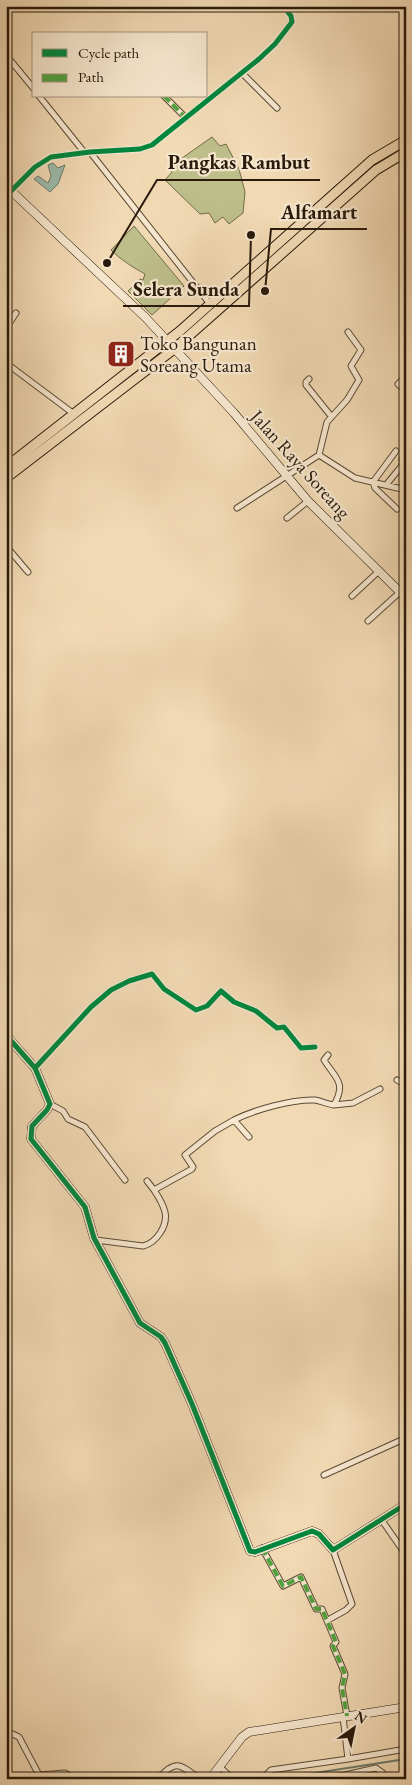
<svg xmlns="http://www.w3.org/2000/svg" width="412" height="1785" font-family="'EB Garamond',serif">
  <rect width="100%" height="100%" fill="#f1d9b3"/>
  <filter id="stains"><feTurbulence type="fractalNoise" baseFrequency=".004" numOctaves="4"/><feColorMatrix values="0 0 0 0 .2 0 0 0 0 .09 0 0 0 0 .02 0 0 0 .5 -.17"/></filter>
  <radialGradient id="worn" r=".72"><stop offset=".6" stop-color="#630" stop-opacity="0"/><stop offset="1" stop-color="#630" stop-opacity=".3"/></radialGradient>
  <path fill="#bdbe8a" stroke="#736c4a" d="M 212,137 L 220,146 L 226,144 L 239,169 L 245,192 L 243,213 L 229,224 L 223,217 L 215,223 L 209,213 L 200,214 L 165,180 L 172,172 L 168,168 Z
    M 134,226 L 184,286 L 152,315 L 128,291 L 140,279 L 143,280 L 145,274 C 134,268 121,260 111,250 Z"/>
  <path fill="#9bbaaa" stroke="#6d7a6a" d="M 53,163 L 58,168 L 65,165 L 58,184 L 50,192 L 34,179 L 38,176 L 48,183 L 51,176 L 48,165 Z"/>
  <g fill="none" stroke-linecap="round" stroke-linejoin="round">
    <path stroke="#6d7a6a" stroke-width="2" d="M 276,1779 L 406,1759"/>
    <defs>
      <path id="street" d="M 6,55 L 34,89
        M 242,73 L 277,108
        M 39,96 L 84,152
        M 164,96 L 186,118
        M 90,152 L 210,304
        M 11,191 L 35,167 L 51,157 L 90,152 L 140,149 L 152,145 L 259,59 L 275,44 L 292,22 L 291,16 L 283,6
        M 6,328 L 16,313
        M 6,363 L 74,414
        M 406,376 L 398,384 L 406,391
        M 309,379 L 306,382 L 306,385 L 331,416
        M 406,408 L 406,414
        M 406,429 L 404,433 L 406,437
        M 396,451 L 373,482 L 375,488 L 397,509
        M 319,455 L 327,422 L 347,400 L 359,380 L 351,366 L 361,350 L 348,332
        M 386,485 L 404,463 L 402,459 L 406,455
        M 237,508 L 319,455 L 355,478 L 406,490
        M 287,518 L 308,501
        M 6,546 L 28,572
        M 352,596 L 379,571
        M 368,621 L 400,592
        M 35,1068 L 91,1007 L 111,990 L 129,981 L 152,974 L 164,989 L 196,1010 L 207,1006 L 221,991 L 234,1002 L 256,1011 L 277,1028 L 284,1027 L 301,1048 L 315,1047
        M 397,1080 L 406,1085
        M 50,1104 L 63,1111 L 68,1119 L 85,1127 L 125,1180
        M 334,1105 L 353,1103 L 380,1089
        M 234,1120 C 254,1110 292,1099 315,1100 C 321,1101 327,1104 334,1105 C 347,1082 335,1078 324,1060 L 328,1055
        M 147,1181 L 154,1190
        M 96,1240 L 143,1246 C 156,1243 168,1226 165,1212 C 163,1204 158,1196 154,1190 L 192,1169 L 193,1167 L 185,1155 L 215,1131 L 234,1120 L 249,1137
        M 324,1475 L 406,1438
        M 381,1519 L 406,1555
        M 262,1548 L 283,1586 L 301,1577 L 316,1609 L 322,1609 L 336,1642 L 333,1646 L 345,1674 L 342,1688 L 347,1716
        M 328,1620 L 346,1610 L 352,1604 L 333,1550
        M 6,1731 L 19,1737 L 39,1775 L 65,1773 L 74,1779
        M 348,1759 L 406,1749
        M 220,1767 L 233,1779
        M 158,1779 C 175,1759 180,1764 200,1779
        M 262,1779 L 271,1770 L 348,1759 L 343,1717
        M 318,1779 L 345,1775
        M 346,1779 L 345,1775 L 376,1768 L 383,1773 L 384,1779
        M 405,1779 L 406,1779"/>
      <path id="secondary" d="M 6,186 L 145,317 L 234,413 L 308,501 L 406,598
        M 6,1035 L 35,1068 L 50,1104 L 47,1110 L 32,1126 L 31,1139 L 85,1207 L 94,1238 L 140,1323 L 161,1337 L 165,1343 L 192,1404 L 250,1551 L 255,1552 L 312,1531 L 319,1534 L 333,1550 L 406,1504
        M 210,1779 L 242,1737 L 249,1732 L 406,1707"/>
      <path id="highway" d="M 6,467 L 180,331 L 372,160 L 406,140
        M 6,478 L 174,349 L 376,170 L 406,152"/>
    </defs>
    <use href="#street" stroke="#5b4a35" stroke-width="7"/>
    <use href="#secondary" stroke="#291a0b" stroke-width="9"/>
    <use href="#highway" stroke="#291a0b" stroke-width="11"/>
    <use href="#street" stroke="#f6e6ce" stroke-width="5"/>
    <use href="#secondary" stroke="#f6e6ce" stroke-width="8"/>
    <use href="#highway" stroke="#f1d9b3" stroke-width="9"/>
    <path stroke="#51a13e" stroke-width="4" stroke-dasharray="8 4" stroke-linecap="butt" d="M 164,96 L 186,118
      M 262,1548 L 283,1586 L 301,1577 L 316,1609 L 322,1609 L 336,1642 L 333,1646 L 345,1674 L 342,1688 L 347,1716"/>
    <defs>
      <path id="cycleway" d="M 11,191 L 35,167 L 51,157 L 90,152 L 140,149 L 152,145 L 259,59 L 275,44 L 292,22 L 291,16 L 283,6
        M 6,1035 L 35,1068 L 50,1104 L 47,1110 L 32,1126 L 31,1139 L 85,1207 L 94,1238 L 140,1323 L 161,1337 L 165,1343 L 192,1404 L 250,1551 L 255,1552 L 312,1531 L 319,1534 L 333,1550 L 406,1504
        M 35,1068 L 91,1007 L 111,990 L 129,981 L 152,974 L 164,989 L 196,1010 L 207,1006 L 221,991 L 234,1002 L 256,1011 L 277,1028 L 284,1027 L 301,1048 L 315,1047"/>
    </defs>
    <use href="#cycleway" stroke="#f6e6ce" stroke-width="8"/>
    <use href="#cycleway" stroke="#00873e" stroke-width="5"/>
  </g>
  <defs>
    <symbol id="building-square" viewBox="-11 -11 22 22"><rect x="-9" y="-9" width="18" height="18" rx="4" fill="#8f2418" stroke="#f6e6ce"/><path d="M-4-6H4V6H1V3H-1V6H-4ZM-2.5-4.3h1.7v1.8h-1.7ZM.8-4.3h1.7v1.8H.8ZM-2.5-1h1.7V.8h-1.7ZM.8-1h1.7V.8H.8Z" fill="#fff"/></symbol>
  </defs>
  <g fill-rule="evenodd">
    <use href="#building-square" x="105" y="338" width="32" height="32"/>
  </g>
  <g text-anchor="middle" stroke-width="4.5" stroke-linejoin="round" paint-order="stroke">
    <g font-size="19" fill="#291a0b" stroke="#f6e6ce" text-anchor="start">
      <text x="140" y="350">Toko Bangunan<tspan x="140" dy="22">Soreang Utama</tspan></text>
    </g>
    <g font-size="19" fill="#291a0b" stroke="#f6e6ce">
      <text transform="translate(301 464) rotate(48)" y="7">Jalan Raya Soreang</text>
    </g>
  </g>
  <path fill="none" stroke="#291a0b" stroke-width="2" d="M107 263L157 180H320M265 291L271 229H367M251 235L249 306H123"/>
  <g fill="#291a0b" stroke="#f6e6ce" stroke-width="2">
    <circle cx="107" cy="263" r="5"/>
    <circle cx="265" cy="291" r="5"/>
    <circle cx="251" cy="235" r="5"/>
  </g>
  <g font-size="20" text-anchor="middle" font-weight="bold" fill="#291a0b" stroke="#f6e6ce" stroke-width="4.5" stroke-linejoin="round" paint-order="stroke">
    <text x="239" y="169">Pangkas Rambut</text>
    <text x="319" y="219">Alfamart</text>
    <text x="186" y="296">Selera Sunda</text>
  </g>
  <rect width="412" height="1785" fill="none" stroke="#f1d9b3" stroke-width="25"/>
  <rect x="8" y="8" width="397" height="1770" fill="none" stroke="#291a0b" stroke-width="2.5"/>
  <rect x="12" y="12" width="387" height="1760" fill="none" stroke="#291a0b"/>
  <rect x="32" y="32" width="175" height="65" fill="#f6e6ce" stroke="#a49480"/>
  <rect x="42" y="49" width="25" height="8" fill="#00873e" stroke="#a49480"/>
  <text x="78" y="58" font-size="15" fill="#291a0b">Cycle path</text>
  <rect x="42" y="74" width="25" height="8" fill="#51a13e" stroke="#a49480"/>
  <text x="78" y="82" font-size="15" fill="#291a0b">Path</text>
  <g transform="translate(354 1728) rotate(33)" stroke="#f6e6ce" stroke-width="4" paint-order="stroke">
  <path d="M0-4L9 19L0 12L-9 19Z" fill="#291a0b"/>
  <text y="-8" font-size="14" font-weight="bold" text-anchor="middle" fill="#291a0b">N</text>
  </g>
  <rect width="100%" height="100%" filter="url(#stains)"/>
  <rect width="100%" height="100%" fill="url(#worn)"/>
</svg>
